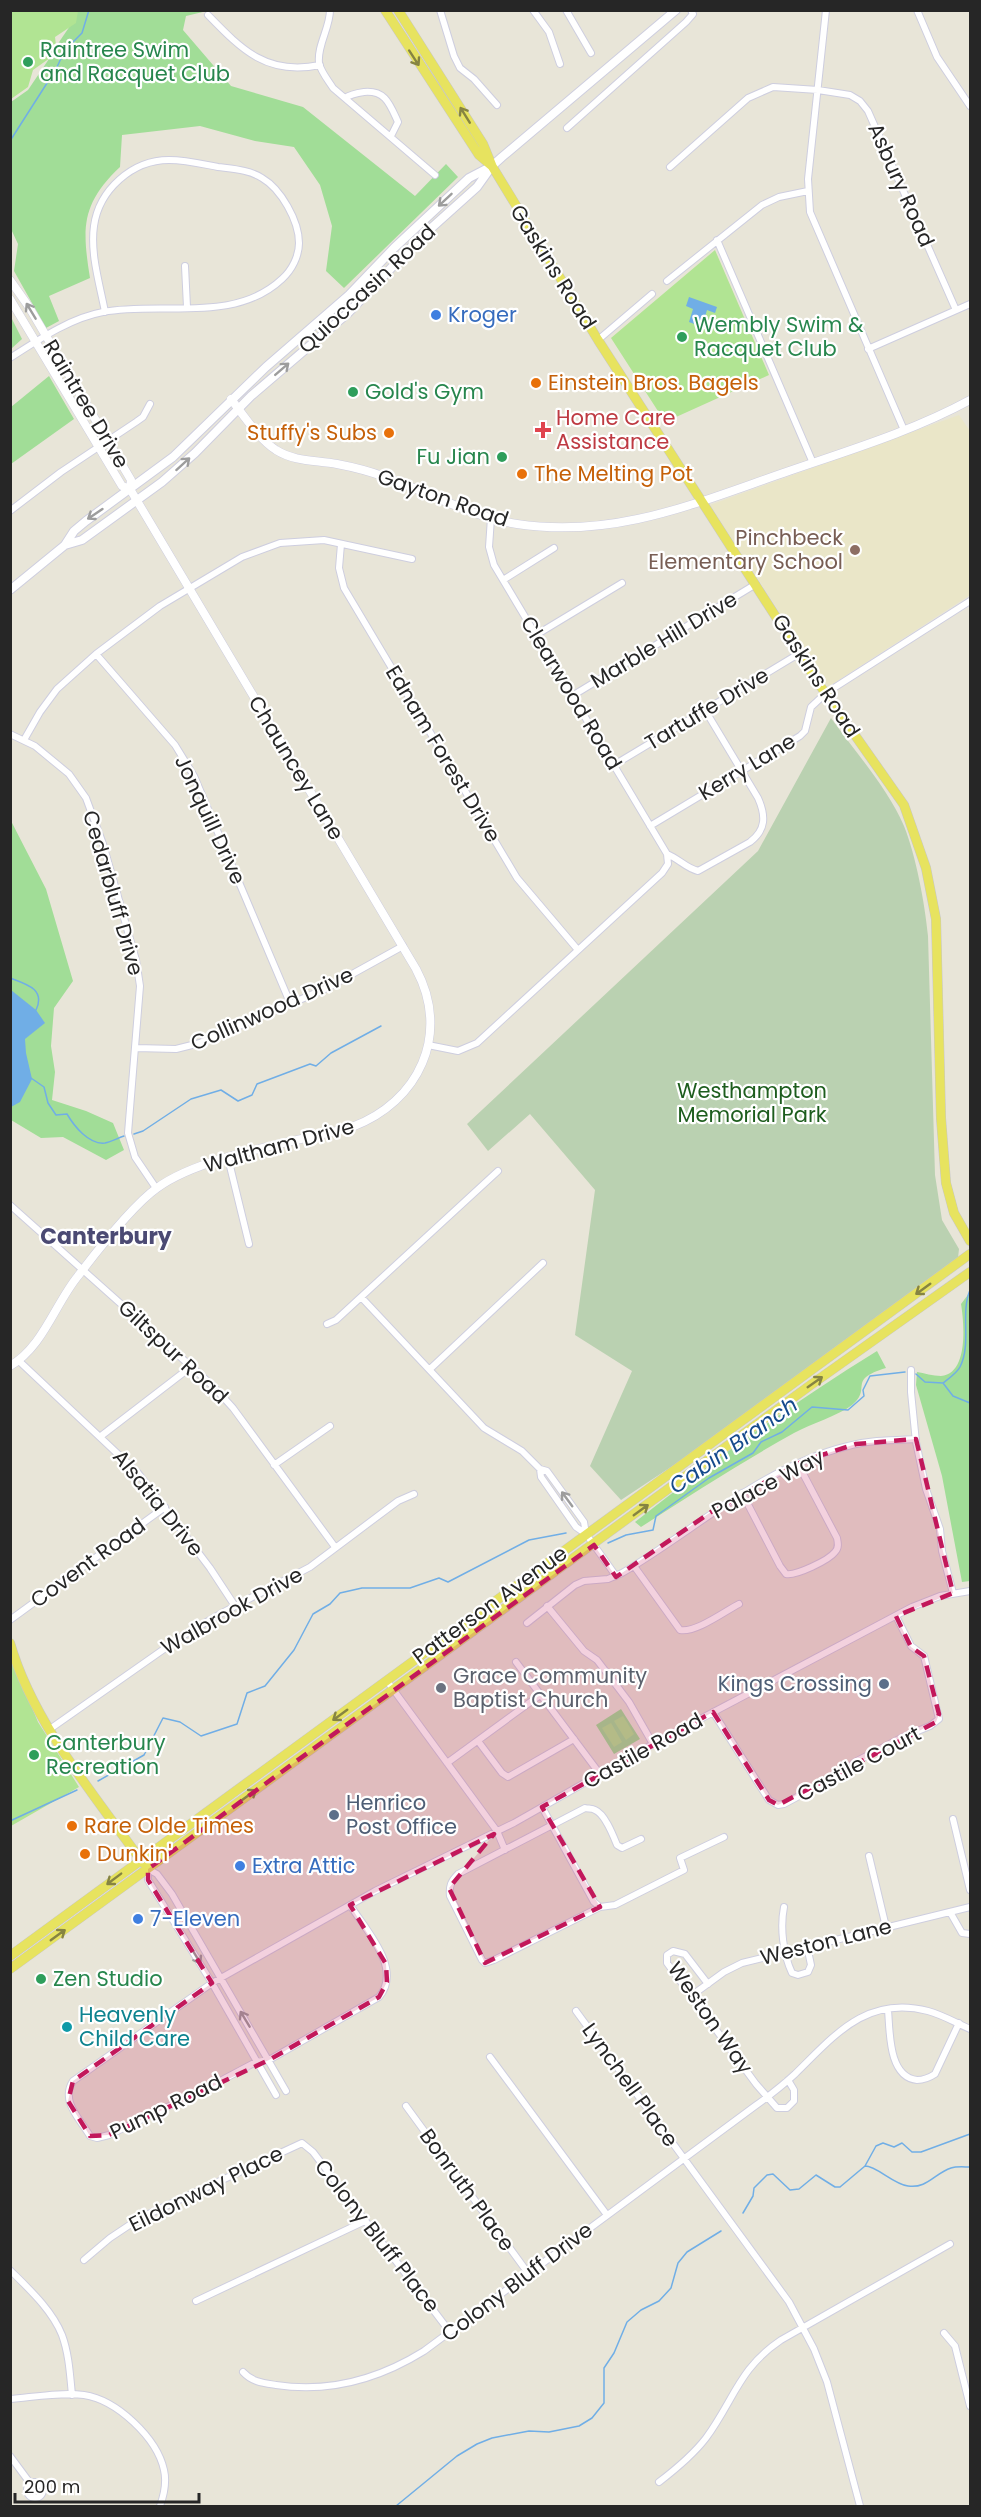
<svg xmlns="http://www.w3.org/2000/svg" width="981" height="2517" font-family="Poppins,sans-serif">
  <rect width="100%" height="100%" fill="#e8e5d8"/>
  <path fill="#eae6c8" d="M 959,415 L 970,431 L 970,595 L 828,687 L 710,505 Z"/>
  <path fill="#a1dd97" d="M 75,11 L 207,11 L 186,16 L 183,30 L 231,86 L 303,107 L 415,196 L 446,164 L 458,177 L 344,288 L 326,271 L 332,226 L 320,185 L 294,147 L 255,141 L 200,126 L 122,135 L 120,167 C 81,204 82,228 90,278 L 49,296 L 59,321 L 46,328 L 14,271 L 18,244 L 11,229 L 11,102 L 28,90 L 55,50 L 46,35 L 55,48 L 74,20 Z
    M 11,317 L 22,339 L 11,349 L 10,349 Z
    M 49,376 L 74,419 L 11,464 L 11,407 Z
    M 10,819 L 46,889 L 73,981 L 54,1008 L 51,1046 L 55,1072 L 52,1100 L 86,1111 L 113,1123 L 124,1150 L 106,1160 L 63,1137 L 41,1138 L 11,1120 Z
    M 970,1292 L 970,1581 L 962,1582 L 942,1476 L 916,1385 L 917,1372 C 924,1373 933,1376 941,1376 C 969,1374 964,1322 961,1304 Z
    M 877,1351 L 886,1368 C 846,1380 873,1388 852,1405 C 838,1416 812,1423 794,1433 C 742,1462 692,1494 641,1527 L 635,1522 C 714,1460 791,1404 877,1351 Z
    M 621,1709 L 640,1739 L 614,1754 L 596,1725 Z"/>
  <path fill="#bad1b1" d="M 831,718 C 856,753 887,787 904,826 C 916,856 925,904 928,936 L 935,1175 L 942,1220 L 959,1249 L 958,1258 L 692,1453 L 621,1500 L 590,1466 L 632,1371 L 575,1335 L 595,1190 L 530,1114 L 488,1151 L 467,1124 L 758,851 Z"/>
  <path fill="#b1e493" d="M 11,10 L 78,11 L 76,23 L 55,37 L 57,53 L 33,70 L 28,87 L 11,99 Z
    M 715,250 L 769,375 L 665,422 L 611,338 Z
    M 10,1655 L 38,1722 L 79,1787 L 11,1826 Z
    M 623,1716 L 634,1734 L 626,1740 L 614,1721 Z
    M 611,1723 L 622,1742 L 614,1747 L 602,1728 Z"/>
  <path fill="#70aee6" d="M 689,297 L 717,307 L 715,313 L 707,310 L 702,327 L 689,322 L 693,309 L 686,306 Z
    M 11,990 L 36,1010 L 45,1023 L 25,1039 L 26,1053 L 32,1079 L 20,1102 L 11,1107 Z"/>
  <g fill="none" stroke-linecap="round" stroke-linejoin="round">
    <path stroke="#70aee6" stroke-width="1.5" d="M 10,141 L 56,69 L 65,50 L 82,33 L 89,10
      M 10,978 C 26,984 46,989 36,1010
      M 31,1078 L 44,1087 L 48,1103 L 56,1115 L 67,1114 C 74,1126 89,1145 105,1143 C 111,1142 118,1138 124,1136
      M 134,1134 L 143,1131 L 191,1099 L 221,1090 L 238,1101 L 252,1095 L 257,1084 L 310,1064 L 316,1066 L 331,1053 L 381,1026
      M 916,1374 L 925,1382 L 943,1383 C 948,1379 957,1373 960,1367 C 972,1343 960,1314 970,1290
      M 943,1383 L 953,1396 L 970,1403
      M 608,1543 L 626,1535 L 653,1530 L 656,1516 L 709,1478 L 753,1453 L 761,1442 L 782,1432 L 812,1407 L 848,1410 L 864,1396 L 863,1390 L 870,1376 L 905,1372
      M 98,1781 L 144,1755 L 163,1718 L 180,1722 L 201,1736 L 237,1724 L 247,1693 L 265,1686 L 294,1650 L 313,1614 L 330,1604 L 340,1593 L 362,1588 L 410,1588 L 439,1578 L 448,1582 L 529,1540 L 566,1533
      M 10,1821 L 77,1790
      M 865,2166 L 876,2146 L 883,2143 L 894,2147 L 902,2143 L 912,2152 L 921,2152 L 970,2134
      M 743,2213 L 753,2196 L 754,2188 L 767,2175 L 773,2174 L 790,2190 L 799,2189 L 816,2175 L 835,2187 L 840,2187 L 865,2166 C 877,2166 893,2184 908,2186 C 927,2189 935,2173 951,2168 C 957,2166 964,2167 970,2167
      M 396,2506 L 457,2456 L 477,2444 L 492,2438 L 529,2431 L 549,2432 L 579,2426 L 592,2418 L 604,2403 L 604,2368 L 614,2353 L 627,2322 L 641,2310 L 659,2301 L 671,2288 L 678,2263 L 687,2252 L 721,2231"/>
    <defs>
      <path id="minor" d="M 330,10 C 330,28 317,45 319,63 C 321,72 328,80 333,88 L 435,175
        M 440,10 L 454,56 L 460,68 L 474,79 L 497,105
        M 533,10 L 549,32 L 560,64
        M 566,10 L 591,53
        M 826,10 L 808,179 L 810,212 L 904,430
        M 917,10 L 937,57 L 970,106
        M 208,15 C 242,50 267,76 320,65
        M 345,98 C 351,94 357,93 364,92 C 386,90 390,105 398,122 L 391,136
        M 567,128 L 686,22 L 693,14 L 691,10
        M 670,167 L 748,98 L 773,87 L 818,90 L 850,95 L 860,101 L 868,111 L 956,310
        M 717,240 L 813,463
        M 185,266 L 187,307
        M 667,281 L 762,205 L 779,197 L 808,191
        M 598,340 L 652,294
        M 868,349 L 970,304
        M 10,358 C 38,340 70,318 103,312 C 162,301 234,324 282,279 C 292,270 299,256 299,243 C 299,221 281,189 262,178 C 250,170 233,169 218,167 C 202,164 186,160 169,160 C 132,160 99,190 94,226 C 90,254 100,285 105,312
        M 10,511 L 61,472 L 136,422 L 143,417 L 150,404
        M 341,544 L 339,568 L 344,588 L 517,878 L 578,950
        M 503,580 L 554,548
        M 536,635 L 622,583
        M 96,654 L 175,745 L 194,776 L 291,1005
        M 572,696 L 756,584
        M 10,734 L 35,746 L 69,774 L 86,798 L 103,844 L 136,960 L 140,986 L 128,1133 L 135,1157 L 156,1188
        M 24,740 L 40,712 L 57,689 L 96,654 L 160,606 L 242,557 L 280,543 L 324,540 L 412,559
        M 614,765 L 800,653
        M 650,826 L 800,736 L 805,731 L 811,707 L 826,693 L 970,601
        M 667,854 C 679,859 686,868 698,871 L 750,842 C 766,830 766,816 758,798 L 705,710
        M 428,1045 L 458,1051 L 477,1043 L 662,873 L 668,864 L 667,854 L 494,565 L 489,547 L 491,518
        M 136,1048 L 176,1049 L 200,1043 L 327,988 L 403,946
        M 228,1158 L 249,1244
        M 10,1205 L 213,1386 L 233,1408 L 335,1547
        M 361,1297 L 484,1428 L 522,1451 L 540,1469 L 547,1471 L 584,1522 L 586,1534
        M 327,1324 L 336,1320 L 361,1297 L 498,1171
        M 19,1361 L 138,1473 L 210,1568 L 235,1606
        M 430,1369 L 543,1263
        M 911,1370 L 911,1392 L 916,1442 L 926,1489 L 940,1529 L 942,1551 L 953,1593
        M 101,1436 L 192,1366
        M 274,1465 L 330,1426
        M 540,1469 L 541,1477 L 576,1527 L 586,1534 L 616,1576
        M 742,1493 L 780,1566 L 786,1574 C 796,1576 829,1560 835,1552 C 839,1548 838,1543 837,1538 L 798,1464
        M 634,1566 L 680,1630 C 696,1633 725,1611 739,1604
        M 547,1606 L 584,1651 L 597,1660 L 629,1702 L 653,1744
        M 10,1620 L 165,1507
        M 527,1623 L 575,1585 L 584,1581 L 608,1579 L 622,1573 C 697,1529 762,1467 848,1446 C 870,1440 893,1440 916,1439
        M 516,1662 L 600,1774
        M 387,1681 L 497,1831 L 505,1850
        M 713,1712 L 769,1800 L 778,1805 L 784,1804 L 840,1774 L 855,1762 L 903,1737 L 930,1726 L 939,1719 L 924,1656 L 911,1646 L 896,1616
        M 50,1729 L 184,1635 L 222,1613 L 310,1567 L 398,1501 L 414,1494
        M 478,1741 L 502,1773 L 508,1777 L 574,1739
        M 447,1763 L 540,1695
        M 542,1807 L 594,1902 L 600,1907
        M 953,1819 L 970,1890
        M 641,1839 L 622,1848 L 617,1845 C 613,1835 605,1814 595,1810 C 592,1808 588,1809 585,1808 L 458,1874 C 451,1881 449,1886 450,1896 L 482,1960 L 485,1963 L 494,1960 L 600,1907 L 615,1905 L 684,1870 L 680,1858 L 724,1837
        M 869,1856 L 886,1927
        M 350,1905 C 366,1930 403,1969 379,1997 L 269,2060 L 256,2062 L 207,2088 L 109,2135 L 97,2138 L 90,2136 C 80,2119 60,2101 73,2081 L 212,1983 L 375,1891 L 514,1823 L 653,1744 L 912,1607 L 940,1596 L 970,1591
        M 784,1907 C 780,1927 783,1954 792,1973 L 798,1975 L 808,1972 L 811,1965 L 807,1946
        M 950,1912 L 962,1933 L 970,1934
        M 708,1984 L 685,1954 L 673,1951 L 667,1955 L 667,1963 L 756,2084 L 777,2108 L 787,2108 L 794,2101 L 794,2090 L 788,2080
        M 691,1996 L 724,1972 L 742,1963 L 970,1907
        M 888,2010 C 890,2031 888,2077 917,2080 C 924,2080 929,2078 935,2074 L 959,2023
        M 576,2011 L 789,2302 L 814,2349 L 827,2382 L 860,2506
        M 490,2057 L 607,2215
        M 276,2095 L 212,1983 L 148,1880 L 148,1869 L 157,1874 L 172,1894 L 286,2091
        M 406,2106 L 528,2273
        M 84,2260 L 110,2238 L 140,2218 L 302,2143 L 313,2152 L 450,2332
        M 10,2270 C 29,2289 52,2310 62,2335 C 69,2354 70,2375 72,2395
        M 196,2301 L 365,2221
        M 944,2333 L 955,2346 L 970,2406
        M 243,2372 C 252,2382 263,2383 276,2385 C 329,2393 379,2379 424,2351 L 755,2106 C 769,2096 782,2086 795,2074 C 834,2036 866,1995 928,2011 C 943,2015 956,2023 970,2029
        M 10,2399 C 34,2397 61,2392 84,2395 C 117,2400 157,2438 164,2470 C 167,2483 164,2495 160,2506
        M 10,2456 L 30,2483
        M27 2490a8 8 0 1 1 16 0a8 8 0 1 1-16 0Z
        M 659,2482 C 676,2469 693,2455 706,2438 C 734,2400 739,2368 781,2340 L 950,2244"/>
      <path id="tertiary" d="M 10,280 L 29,307 L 131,480 L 130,489
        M 10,299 L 122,486 L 130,489
        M 231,399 C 244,416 258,438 276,450 C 295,462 316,460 337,464 C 353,467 369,471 385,477 C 429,492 471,517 517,524 C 616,539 698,502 789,471 C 850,450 913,431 970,400
        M 10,1366 C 43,1347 55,1304 78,1276 C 97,1251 133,1205 157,1188 C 202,1155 297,1142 352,1127 C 419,1102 451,1034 416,969 L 130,489"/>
      <path id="secondary" d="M 65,545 L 82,540 L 162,482 L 195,453 L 251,396 L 348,313 L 418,240 L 477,187 L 492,166 L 502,157 L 676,10
        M 10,590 L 65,545 L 74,531 L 86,521 L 173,457 L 266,367 L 349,295 L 394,248 L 469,178 L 492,166"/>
      <path id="primary" d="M 385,10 L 479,155 L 492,166
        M 398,10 L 483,144 L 492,166 L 598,340 L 819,684 L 904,805 L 926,868 L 936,919 L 941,1118 L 946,1183 L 954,1213 L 970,1241
        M 10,1643 C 33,1723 95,1796 143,1863
        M 10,1956 L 970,1254
        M 10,1969 L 812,1384 L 970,1272"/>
    </defs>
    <use href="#minor" stroke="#cecedf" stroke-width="8"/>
    <use href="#tertiary" stroke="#cecedf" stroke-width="9"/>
    <use href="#secondary" stroke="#cecedf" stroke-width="10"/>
    <use href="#primary" stroke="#c7c7c7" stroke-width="10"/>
    <use href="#minor" stroke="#fff" stroke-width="6"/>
    <use href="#tertiary" stroke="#fff" stroke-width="8"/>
    <use href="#secondary" stroke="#fff" stroke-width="8"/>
    <use href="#primary" stroke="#e7e35f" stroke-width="9"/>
  </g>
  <defs><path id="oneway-shaft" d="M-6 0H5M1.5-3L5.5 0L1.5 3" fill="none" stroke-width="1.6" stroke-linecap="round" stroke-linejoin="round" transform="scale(1.5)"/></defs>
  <g stroke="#868442">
    <use href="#oneway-shaft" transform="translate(414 58) rotate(57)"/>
    <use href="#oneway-shaft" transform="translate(465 115) rotate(-122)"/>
    <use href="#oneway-shaft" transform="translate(923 1289) rotate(144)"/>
    <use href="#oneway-shaft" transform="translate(815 1382) rotate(-35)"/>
    <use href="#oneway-shaft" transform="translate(641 1510) rotate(-36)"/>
    <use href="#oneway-shaft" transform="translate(340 1715) rotate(144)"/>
    <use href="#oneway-shaft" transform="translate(249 1795) rotate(-36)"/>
    <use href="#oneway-shaft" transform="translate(114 1879) rotate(143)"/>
    <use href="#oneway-shaft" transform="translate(58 1935) rotate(-36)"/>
  </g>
  <g stroke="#9d9d9d">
    <use href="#oneway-shaft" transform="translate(445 200) rotate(137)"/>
    <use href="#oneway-shaft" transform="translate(31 311) rotate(-121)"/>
    <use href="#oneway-shaft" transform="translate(282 369) rotate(-41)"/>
    <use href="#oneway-shaft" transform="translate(183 464) rotate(-42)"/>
    <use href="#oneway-shaft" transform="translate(95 514) rotate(146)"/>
    <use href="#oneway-shaft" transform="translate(567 1499) rotate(-126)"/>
    <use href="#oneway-shaft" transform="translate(196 1956) rotate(59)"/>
    <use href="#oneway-shaft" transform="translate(245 2019) rotate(-121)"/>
  </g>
  <path fill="#c2185b" fill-opacity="0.2" stroke="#c2185b" stroke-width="4.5" stroke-dasharray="12 8" stroke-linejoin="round" d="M 916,1439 L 953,1593 L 896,1616 L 911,1647 L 924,1656 L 939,1714 L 936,1722 L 778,1805 L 769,1800 L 713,1712 L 542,1807 L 600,1907 L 485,1963 L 449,1888 L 494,1834 L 350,1905 L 386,1964 L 387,1982 L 379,1997 L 269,2060 L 109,2135 L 90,2136 L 68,2101 L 73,2081 L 212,1983 L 148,1880 L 148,1869 L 594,1545 L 616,1577 L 711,1512 L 803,1461 L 856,1444 Z"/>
  <g fill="#2e9e5b" stroke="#fff" stroke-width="2">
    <circle cx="28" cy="62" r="6"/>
    <circle cx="682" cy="337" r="6"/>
    <circle cx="353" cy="392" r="6"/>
    <circle cx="502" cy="457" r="6"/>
    <circle cx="34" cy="1755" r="6"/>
    <circle cx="41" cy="1979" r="6"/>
  </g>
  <g fill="#3f7fe0" stroke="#fff" stroke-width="2">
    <circle cx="436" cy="315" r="6"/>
    <circle cx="240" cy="1866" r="6"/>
    <circle cx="138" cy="1919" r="6"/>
  </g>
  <g fill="#e8710a" stroke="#fff" stroke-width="2">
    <circle cx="536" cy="383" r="6"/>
    <circle cx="389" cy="433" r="6"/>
    <circle cx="522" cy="474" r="6"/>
    <circle cx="72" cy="1826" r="6"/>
    <circle cx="85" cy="1854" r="6"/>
  </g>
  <path fill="#e0444e" stroke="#fff" stroke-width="2" d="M540 421h6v6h6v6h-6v6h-6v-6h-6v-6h6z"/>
  <circle fill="#8d6e63" stroke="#fff" stroke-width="2" cx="855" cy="550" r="6"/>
  <g fill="#5c6f8a" stroke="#fff" stroke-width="2">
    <circle cx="884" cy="1684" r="6"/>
    <circle cx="334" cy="1815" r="6"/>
  </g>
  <circle fill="#6b7280" stroke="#fff" stroke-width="2" cx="441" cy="1688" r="6"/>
  <circle fill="#0f9aa8" stroke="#fff" stroke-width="2" cx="67" cy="2027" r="6"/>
  <g text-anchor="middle" stroke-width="4.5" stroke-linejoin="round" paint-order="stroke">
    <g font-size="21" fill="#27864d" stroke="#fff" text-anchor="start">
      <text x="40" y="57">Raintree Swim<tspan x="40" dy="24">and Racquet Club</tspan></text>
      <text x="694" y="332">Wembly Swim &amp;<tspan x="694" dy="24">Racquet Club</tspan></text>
      <text x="365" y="399">Gold's Gym</text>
      <text x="490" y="464" text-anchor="end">Fu Jian</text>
      <text x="46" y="1750">Canterbury<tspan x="46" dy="24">Recreation</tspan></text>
      <text x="53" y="1986">Zen Studio</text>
    </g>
    <g font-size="21" fill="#262626" stroke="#fff">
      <text transform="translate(901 185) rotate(66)" y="7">Asbury Road</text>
      <text transform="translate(553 267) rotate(58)" y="7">Gaskins Road</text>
      <text transform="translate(367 289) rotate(-43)" y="7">Quioccasin Road</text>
      <text transform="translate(86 404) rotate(59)" y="7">Raintree Drive</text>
      <text transform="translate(443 498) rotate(19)" y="7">Gayton Road</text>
      <text transform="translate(664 640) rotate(-31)" y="7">Marble Hill Drive</text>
      <text transform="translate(816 676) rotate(57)" y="7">Gaskins Road</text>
      <text transform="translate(571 693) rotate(59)" y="7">Clearwood Road</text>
      <text transform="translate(707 709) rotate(-31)" y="7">Tartuffe Drive</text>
      <text transform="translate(443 754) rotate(59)" y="7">Ednam Forest Drive</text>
      <text transform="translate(747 767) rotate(-31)" y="7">Kerry Lane</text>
      <text transform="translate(296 768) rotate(59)" y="7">Chauncey Lane</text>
      <text transform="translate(210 820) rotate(65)" y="7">Jonquill Drive</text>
      <text transform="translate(113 893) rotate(74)" y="7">Cedarbluff Drive</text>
      <text transform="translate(272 1009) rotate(-24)" y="7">Collinwood Drive</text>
      <text transform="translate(279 1146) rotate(-15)" y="7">Waltham Drive</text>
      <text transform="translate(173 1352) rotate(43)" y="7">Giltspur Road</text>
      <text transform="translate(768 1484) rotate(-28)" y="7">Palace Way</text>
      <text transform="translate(158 1503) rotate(51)" y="7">Alsatia Drive</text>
      <text transform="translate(88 1563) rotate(-36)" y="7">Covent Road</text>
      <text transform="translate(490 1605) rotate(-36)" y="7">Patterson Avenue</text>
      <text transform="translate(232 1611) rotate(-29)" y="7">Walbrook Drive</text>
      <text transform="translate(643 1751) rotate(-29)" y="7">Castile Road</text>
      <text transform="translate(859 1764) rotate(-28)" y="7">Castile Court</text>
      <text transform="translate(826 1942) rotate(-14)" y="7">Weston Lane</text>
      <text transform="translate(710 2018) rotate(55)" y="7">Weston Way</text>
      <text transform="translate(630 2085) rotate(54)" y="7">Lynchell Place</text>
      <text transform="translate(166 2107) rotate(-26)" y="7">Pump Road</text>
      <text transform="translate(206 2189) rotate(-26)" y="7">Eildonway Place</text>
      <text transform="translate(467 2190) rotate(54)" y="7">Bonruth Place</text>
      <text transform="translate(377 2236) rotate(52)" y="7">Colony Bluff Place</text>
      <text transform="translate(517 2282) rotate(-37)" y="7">Colony Bluff Drive</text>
    </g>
    <g font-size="21" fill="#366cbe" stroke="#fff" text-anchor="start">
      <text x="448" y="322">Kroger</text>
      <text x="252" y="1873">Extra Attic</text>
      <text x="150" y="1926">7-Eleven</text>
    </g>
    <g font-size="21" fill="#c56008" stroke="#fff" text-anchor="start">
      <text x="548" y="390">Einstein Bros. Bagels</text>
      <text x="377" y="440" text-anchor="end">Stuffy's Subs</text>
      <text x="534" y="481">The Melting Pot</text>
      <text x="84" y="1833">Rare Olde Times</text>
      <text x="97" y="1861">Dunkin'</text>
    </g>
    <g font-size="21" fill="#be3a42" stroke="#fff" text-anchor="start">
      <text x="556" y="425">Home Care<tspan x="556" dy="24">Assistance</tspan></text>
    </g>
    <g font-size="21" fill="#785e54" stroke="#fff" text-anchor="end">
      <text x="843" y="545">Pinchbeck<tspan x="843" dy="24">Elementary School</tspan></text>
    </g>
    <g font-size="21" fill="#1d5d1d" stroke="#fff">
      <text x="752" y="1098">Westhampton<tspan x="752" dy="24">Memorial Park</tspan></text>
    </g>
    <g font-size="21" fill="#5b616d" stroke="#fff" text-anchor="start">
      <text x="453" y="1683">Grace Community<tspan x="453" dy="24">Baptist Church</tspan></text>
    </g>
    <g font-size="21" fill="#4e5e75" stroke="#fff" text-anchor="end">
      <text x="872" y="1691">Kings Crossing</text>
      <text x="346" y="1810" text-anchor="start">Henrico<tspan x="346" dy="24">Post Office</tspan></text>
    </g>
    <g font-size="21" fill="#0d838f" stroke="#fff" text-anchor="start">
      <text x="79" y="2022">Heavenly<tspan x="79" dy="24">Child Care</tspan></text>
    </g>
    <g font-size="22" font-weight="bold" fill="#4b4a73" stroke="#fff">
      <text x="106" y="1244">Canterbury</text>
    </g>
    <g font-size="22" font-style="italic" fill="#154a8c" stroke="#fff">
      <text transform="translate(733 1445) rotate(-35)" y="8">Cabin Branch</text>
    </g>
  </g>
  <rect width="981" height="2517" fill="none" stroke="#262626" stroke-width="24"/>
  <path d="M15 2493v9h184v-9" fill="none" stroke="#262626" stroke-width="3"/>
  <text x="24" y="2493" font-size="18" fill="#262626" stroke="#ffffff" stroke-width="4.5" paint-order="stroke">200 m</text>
</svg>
